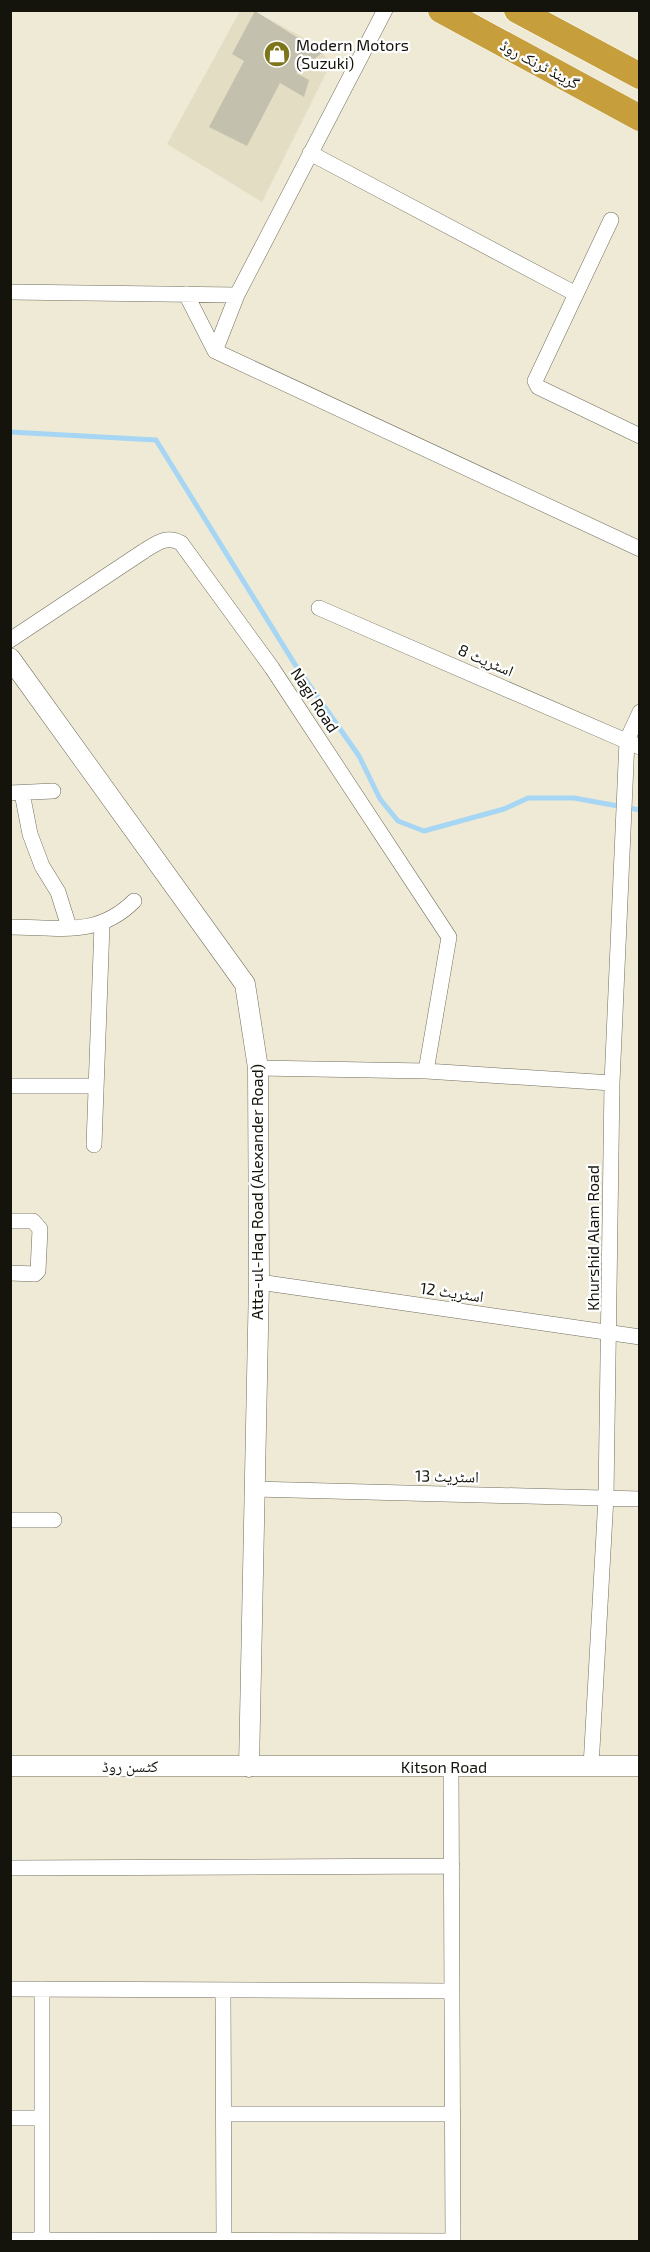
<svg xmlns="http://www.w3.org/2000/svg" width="650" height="2252" font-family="'Exo 2','Noto Naskh Arabic',sans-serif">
  <rect width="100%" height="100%" fill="#eeead6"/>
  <path fill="#e3ddc3" d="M 240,11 L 254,11 L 315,44 L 331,63 L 262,202 L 167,144 Z"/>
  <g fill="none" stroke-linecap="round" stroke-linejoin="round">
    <path stroke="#a7d6f4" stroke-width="5" d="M 10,432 L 156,440 L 296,666 L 359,756 L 380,799 L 398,821 L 424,831 L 504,809 L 528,798 L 574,798 L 640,810"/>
  </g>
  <path fill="#c4c0ae" d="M 255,11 L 322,53 L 296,73 L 309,80 L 304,97 L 280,83 L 247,146 L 209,127 L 244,61 L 232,54 Z"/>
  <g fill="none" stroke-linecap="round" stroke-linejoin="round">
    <defs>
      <path id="minor" d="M 310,153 L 576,294
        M 611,220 L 535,381 L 538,387 L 640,436
        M 10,292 L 237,295
        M 186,294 L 215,351 L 640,549
        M 215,351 L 237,295 L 385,10
        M 319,608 L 640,747
        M 10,640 L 144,551 C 157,543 166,535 181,543 L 272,668 L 449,937 L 426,1071
        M 10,793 L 53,791
        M 22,793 L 30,834 L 42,866 L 58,892 L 69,927
        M 10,927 C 58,927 97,938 134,901
        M 258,1068 L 426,1071 L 612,1083
        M 10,1086 L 96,1086
        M 94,1145 L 102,925
        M 10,1221 L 33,1221 L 40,1229 L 38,1271 L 35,1274 L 10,1273
        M 259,1282 L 640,1337
        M 253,1489 L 640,1499
        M 10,1520 L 54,1520
        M 591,1767 L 606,1497 L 612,1083 L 627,740 L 640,712
        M 10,1868 L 452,1866
        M 10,1989 L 452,1991
        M 223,1990 L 224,2241
        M 224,2114 L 453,2114
        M 10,2118 L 42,2118
        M 10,2240 L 453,2241 L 451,1767
        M 42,2240 L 42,1989"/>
      <path id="tertiary" d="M 10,658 L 245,984 L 258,1068 L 259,1282 L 249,1767
        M 10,1766 L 640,1766"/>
      <path id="trunk" d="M 441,10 L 640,118
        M 517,10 L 640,76"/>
    </defs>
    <use href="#minor" stroke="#726e5d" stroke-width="16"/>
    <use href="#tertiary" stroke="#726e5d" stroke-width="21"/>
    <use href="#trunk" stroke="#fff" stroke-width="27"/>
    <use href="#minor" stroke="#fff" stroke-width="15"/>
    <use href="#tertiary" stroke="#fff" stroke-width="20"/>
    <use href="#trunk" stroke="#c69e3b" stroke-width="26"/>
  </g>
  <defs>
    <symbol id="shop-disc" viewBox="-11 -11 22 22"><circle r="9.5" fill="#7d7519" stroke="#fff"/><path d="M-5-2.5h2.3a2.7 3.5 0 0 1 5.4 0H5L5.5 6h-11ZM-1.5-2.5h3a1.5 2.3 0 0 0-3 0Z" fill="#fff"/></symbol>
  </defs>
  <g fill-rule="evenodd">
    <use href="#shop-disc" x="262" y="39" width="30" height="30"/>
  </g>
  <g text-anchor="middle" stroke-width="4.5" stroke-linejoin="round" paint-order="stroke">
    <g font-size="16" fill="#14130c" stroke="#fff" text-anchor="start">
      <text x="296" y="51">Modern Motors<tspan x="296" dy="18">(Suzuki)</tspan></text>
    </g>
    <g font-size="16" fill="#14130c" stroke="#fff">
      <text transform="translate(540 64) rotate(28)" y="6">گرینڈ ٹرنک روڈ</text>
      <text transform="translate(486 660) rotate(23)" y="6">اسٹریٹ 8</text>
      <text transform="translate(315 700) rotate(57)" y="6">Nagi Road</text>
      <text transform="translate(257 1192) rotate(-90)" y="6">Atta-ul-Haq Road (Alexander Road)</text>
      <text transform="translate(593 1238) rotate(-90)" y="6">Khurshid Alam Road</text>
      <text transform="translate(452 1292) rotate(8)" y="6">اسٹریٹ 12</text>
      <text transform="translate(447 1476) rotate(1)" y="6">اسٹریٹ 13</text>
      <text x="130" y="1772">کٹسن روڈ</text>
      <text x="444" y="1773">Kitson Road</text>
    </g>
  </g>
  <rect width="650" height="2252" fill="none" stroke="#14130c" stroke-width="24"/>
</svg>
